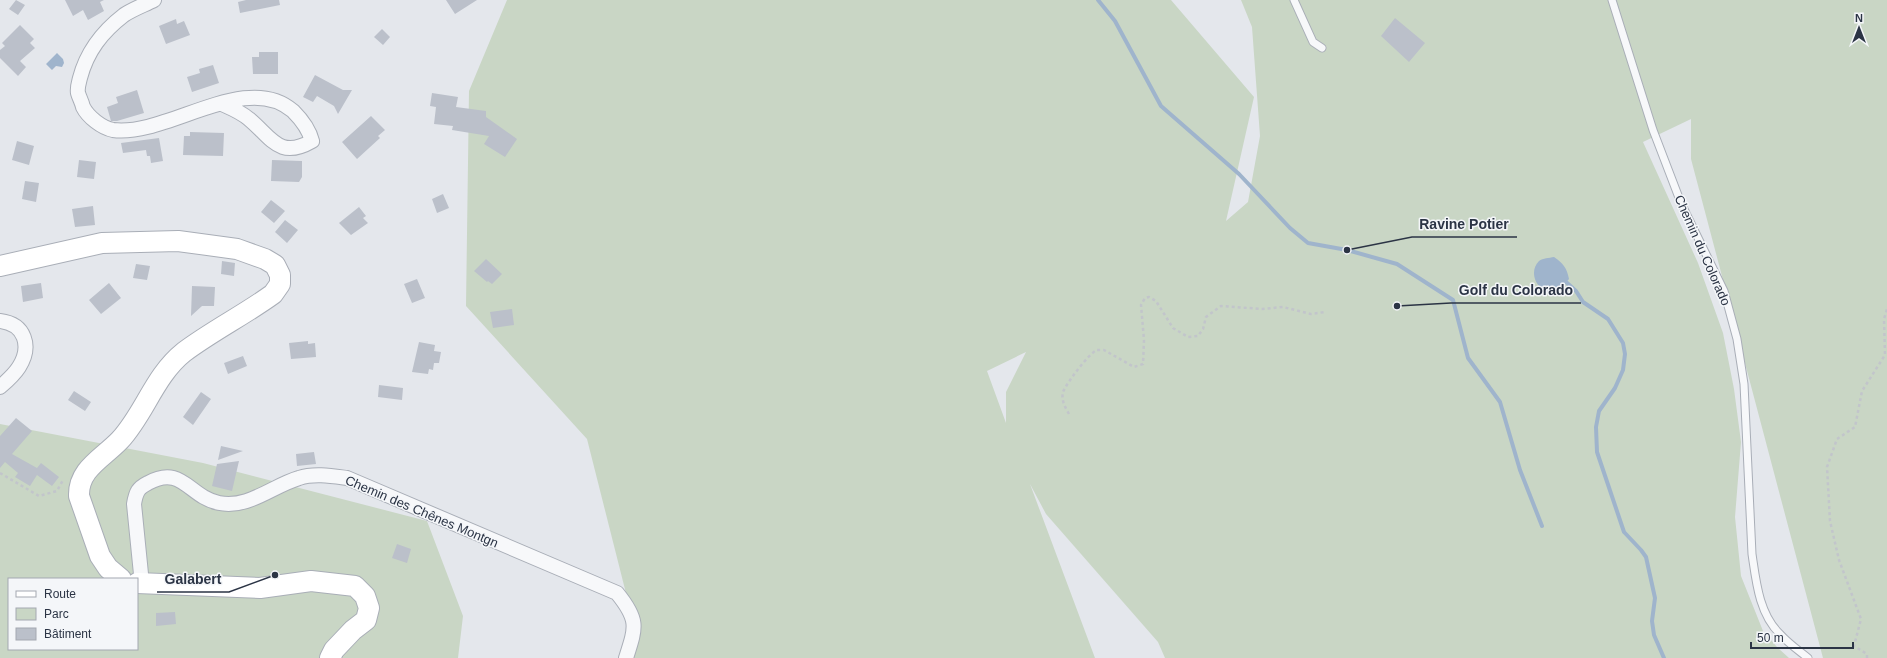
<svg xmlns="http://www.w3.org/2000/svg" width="1887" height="658" font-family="Arial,sans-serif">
  <rect width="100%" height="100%" fill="#e4e7ec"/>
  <path fill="#c9d6c5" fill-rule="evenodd" d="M 507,0 L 1171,0 L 1254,97 L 1226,221 L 1248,202 L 1260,136 L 1252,27 L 1241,0 L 1887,0 L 1887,658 L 1823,658 L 1691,159 L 1691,119 L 1643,142 L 1698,263 L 1723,333 L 1734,389 L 1741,442 L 1735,517 L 1741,576 L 1763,631 L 1777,647 L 1789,658 L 1165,658 L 1158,642 L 1046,514 L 1030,484 L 1095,658 L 629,658 L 632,617 L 587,439 L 466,306 L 469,91 ZM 1026,352 L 1006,392 L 1006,423 L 987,371 Z
    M 0,424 L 203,463 L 427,521 L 463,616 L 458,658 L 0,658 ZM 9,579 L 137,579 L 137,649 L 9,649 Z"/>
  <path fill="#9fb4cc" d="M 57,53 L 63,59 L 64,63 L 62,67 L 56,66 L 52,70 L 46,64 Z
    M 1554,257 C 1563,263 1567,268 1569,279 C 1566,282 1564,287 1561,289 C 1543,301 1525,275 1539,261 C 1543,258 1549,258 1554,257 Z"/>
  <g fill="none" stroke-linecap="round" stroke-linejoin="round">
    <path stroke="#9fb4cc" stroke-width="4" d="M 1098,0 L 1115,21 L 1161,106 L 1239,174 L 1290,228 L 1308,243 L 1347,250 L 1397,264 L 1453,300 L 1468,358 L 1500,402 L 1520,470 L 1542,526
      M 1566,282 L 1576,291 L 1583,302 L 1608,319 L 1623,343 L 1625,354 L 1623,370 L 1615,388 L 1599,411 L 1596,427 L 1597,452 L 1624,532 L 1641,550 L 1646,557 L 1655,598 L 1652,621 L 1654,635 L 1664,658"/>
  </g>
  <path fill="#bbc0ca" d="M 16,0 L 25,5 L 18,15 L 9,9 Z
    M 65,0 L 104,0 L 100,2 L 104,11 L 88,20 L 83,10 L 73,16 Z
    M 246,0 L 279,0 L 280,5 L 240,13 L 238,2 Z
    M 446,0 L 477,0 L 455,14 Z
    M 1395,18 L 1425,43 L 1409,62 L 1381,36 Z
    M 176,19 L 177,24 L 184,21 L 190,35 L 166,44 L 159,26 Z
    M 20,25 L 34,39 L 30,43 L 35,48 L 20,61 L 26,67 L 18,76 L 0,58 L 0,50 L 5,46 L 2,43 Z
    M 382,29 L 390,37 L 383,45 L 374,37 Z
    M 259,52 L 278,52 L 278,74 L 253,74 L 252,57 L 259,57 Z
    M 213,65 L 219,83 L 192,92 L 187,77 L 200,73 L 199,69 Z
    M 315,75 L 343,90 L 352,90 L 338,114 L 334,106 L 317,96 L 313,102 L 303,97 Z
    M 137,90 L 144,113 L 117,121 L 111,121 L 107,107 L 118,103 L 116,97 Z
    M 432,93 L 458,97 L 456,107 L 486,111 L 486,117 L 517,139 L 505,157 L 484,144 L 489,136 L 452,130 L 453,126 L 434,124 L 436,107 L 430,106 Z
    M 371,116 L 385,130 L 378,136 L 380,138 L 357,159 L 342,142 Z
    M 190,132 L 224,133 L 223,156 L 183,155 L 184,136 L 190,136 Z
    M 159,138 L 163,161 L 151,163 L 150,156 L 147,156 L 146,150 L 123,153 L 121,143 Z
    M 17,141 L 34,146 L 29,165 L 12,160 Z
    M 79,160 L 96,162 L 94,179 L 77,177 Z
    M 272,160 L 302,161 L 302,177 L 299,182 L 271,181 Z
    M 25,181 L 39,183 L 36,202 L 22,199 Z
    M 443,194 L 449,208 L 437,213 L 432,199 Z
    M 271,200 L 285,211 L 274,223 L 261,212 Z
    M 93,206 L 95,225 L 75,227 L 72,209 Z
    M 359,207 L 366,216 L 363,218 L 368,223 L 351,235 L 339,223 Z
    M 285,220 L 298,230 L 287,243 L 275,232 Z
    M 486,259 L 502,274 L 492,284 L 488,281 L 487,282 L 474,271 Z
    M 222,261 L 235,263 L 234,276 L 221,274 Z
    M 136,264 L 150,266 L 147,280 L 133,278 Z
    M 417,279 L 425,298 L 412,303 L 404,284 Z
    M 41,283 L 43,298 L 23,302 L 21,286 Z
    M 109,283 L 121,298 L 101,314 L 89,300 Z
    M 192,286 L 215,287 L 214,306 L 202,306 L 191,316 Z
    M 512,309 L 514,325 L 493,328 L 490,312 Z
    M 308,341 L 308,344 L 315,343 L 316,357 L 291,359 L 289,343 Z
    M 419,342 L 435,345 L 434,351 L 441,352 L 439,363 L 434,363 L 433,370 L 429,369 L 428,374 L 412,372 Z
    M 243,356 L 247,366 L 228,374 L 224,363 Z
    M 379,385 L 403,388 L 402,400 L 378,397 Z
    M 74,391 L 91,402 L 85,411 L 68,400 Z
    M 201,392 L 211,399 L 193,425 L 183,417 Z
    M 16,418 L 32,431 L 12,454 L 37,468 L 41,463 L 59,477 L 52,486 L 37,475 L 30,486 L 15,477 L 18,473 L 5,462 L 0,468 L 0,436 Z
    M 221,446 L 243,451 L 218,460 Z
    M 314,452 L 316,464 L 297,466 L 296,454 Z
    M 239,461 L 232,491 L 212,486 L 217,464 Z
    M 397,544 L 411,549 L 407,563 L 392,558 Z
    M 175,612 L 176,624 L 156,626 L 156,613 Z"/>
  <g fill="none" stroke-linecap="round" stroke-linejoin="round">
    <defs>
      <path id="lane" d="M 1294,0 L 1313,42 L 1322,48
        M 1612,0 L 1653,130 L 1681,203 L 1724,291 L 1737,339 L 1744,384 L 1752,554 C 1756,581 1759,614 1780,634 C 1788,643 1798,650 1808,658"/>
      <path id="street" d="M 154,0 C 144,5 133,9 124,15 C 102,32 87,51 80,78 C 79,82 77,88 78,93 C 79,97 82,102 83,107 C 88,117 102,128 113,130 C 167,137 246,70 293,111 C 302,120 309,129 312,141 C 279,160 271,137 249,119 C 241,112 231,108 222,104
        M 0,321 C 25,324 32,346 19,367 C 14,375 7,381 0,387
        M 142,584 L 134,504 C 136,492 138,488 148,483 C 182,464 189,497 219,503 C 248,509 272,486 299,478 C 314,473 332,476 347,478 L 617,593 C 639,620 636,627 626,658"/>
      <path id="secondary" d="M 0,266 L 102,243 L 178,241 L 237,249 L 265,259 L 275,265 L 280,275 L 280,284 L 273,294 C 244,315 212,331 184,352 C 154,376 145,413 120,440 C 103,458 78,469 79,496 L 100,556 L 108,568 L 121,579
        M 137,583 L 260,588 L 311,581 L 355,586 L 365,596 L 369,608 L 366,620 L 353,630 L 334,650 L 330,658"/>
    </defs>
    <use href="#lane" stroke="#a9aeb7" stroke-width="9"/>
    <use href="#street" stroke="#a9aeb7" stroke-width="16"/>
    <use href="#secondary" stroke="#a9aeb7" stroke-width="22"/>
    <path stroke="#c2c5cb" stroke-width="2.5" stroke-dasharray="3 3" stroke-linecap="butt" d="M 1069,414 C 1065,407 1061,400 1063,392 C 1066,384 1089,353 1097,350 C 1099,350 1102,350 1104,350 L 1134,367 L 1143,364 L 1144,340 L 1141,305 L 1145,298 L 1149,297 L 1156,301 L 1173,328 L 1188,337 L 1198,336 L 1203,329 L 1206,317 L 1221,306 L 1262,309 L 1283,307 L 1311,314 L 1325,312
      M 0,473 L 39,496 L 57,491 L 63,480
      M 1867,658 L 1867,654 L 1854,646 L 1861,619 L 1839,560 L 1830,521 L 1827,467 L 1837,439 L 1855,427 L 1862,391 L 1885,355 L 1884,319 L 1887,309"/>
    <use href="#lane" stroke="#f7f8fa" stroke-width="7"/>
    <use href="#street" stroke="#f7f8fa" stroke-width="14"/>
    <use href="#secondary" stroke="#fff" stroke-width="20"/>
  </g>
  <g text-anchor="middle" stroke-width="3" stroke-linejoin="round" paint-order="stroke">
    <g font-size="13" fill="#2b3445" stroke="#f4f6f9">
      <text transform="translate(1703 250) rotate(66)" y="5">Chemin du Colorado</text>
      <text transform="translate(422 511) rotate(23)" y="5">Chemin des Chênes Montgn</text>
    </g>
  </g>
  <path fill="none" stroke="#2b3445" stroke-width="1.5" d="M1347 250L1412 237H1517M1397 306L1451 303H1581M275 575L229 592H157"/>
  <g fill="#2b3445" stroke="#f4f6f9" stroke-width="1.5">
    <circle cx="1347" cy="250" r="4"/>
    <circle cx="1397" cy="306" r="4"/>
    <circle cx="275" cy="575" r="4"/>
  </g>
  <g font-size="14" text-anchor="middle" font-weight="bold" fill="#2b3445" stroke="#f4f6f9" stroke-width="3" stroke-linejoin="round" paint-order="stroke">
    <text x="1464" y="229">Ravine Potier</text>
    <text x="1516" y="295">Golf du Colorado</text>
    <text x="193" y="584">Galabert</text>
  </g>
  <rect x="8" y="578" width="130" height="72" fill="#f4f6f9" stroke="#a4a8b1"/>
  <rect x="16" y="591" width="20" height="6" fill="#ffffff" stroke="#a4a8b1"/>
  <text x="44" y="598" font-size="12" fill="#2b3445">Route</text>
  <rect x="16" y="608" width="20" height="12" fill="#c9d6c5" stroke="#a4a8b1"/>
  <text x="44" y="618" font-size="12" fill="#2b3445">Parc</text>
  <rect x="16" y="628" width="20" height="12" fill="#bbc0ca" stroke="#a4a8b1"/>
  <text x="44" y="638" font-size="12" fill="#2b3445">Bâtiment</text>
  <g transform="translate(1859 28)" stroke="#f4f6f9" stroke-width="3" paint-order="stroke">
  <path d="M0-3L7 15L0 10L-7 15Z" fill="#2b3445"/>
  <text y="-6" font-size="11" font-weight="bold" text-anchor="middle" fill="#2b3445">N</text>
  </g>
  <path d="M1751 642v6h102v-6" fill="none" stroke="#2b3445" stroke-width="2"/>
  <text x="1757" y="642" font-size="12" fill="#2b3445" stroke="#f4f6f9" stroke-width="3" paint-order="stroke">50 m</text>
</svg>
